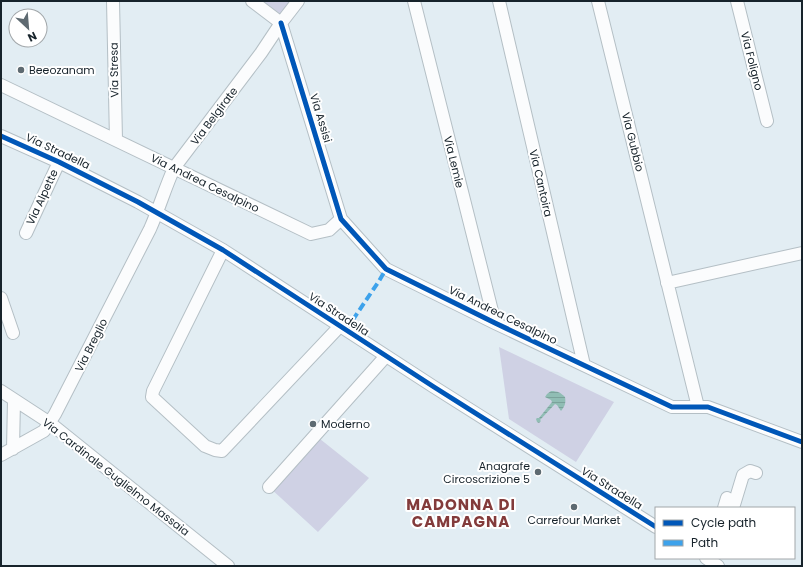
<svg xmlns="http://www.w3.org/2000/svg" width="803" height="567" font-family="Poppins,sans-serif">
  <defs>
    <pattern id="water-rules" width="6" height="5" patternUnits="userSpaceOnUse"><rect width="6" height="5" fill="#90bdb4"/><path d="M0 2.5h6" fill="none" stroke="#7ba29b"/></pattern>
  </defs>
  <rect width="100%" height="100%" fill="#e2edf3"/>
  <path fill="#cfd1e4" d="M 263,1 L 290,1 L 280,14 Z
    M 499,347 L 614,402 L 576,462 L 509,419 Z
    M 315,435 L 369,478 L 318,532 L 269,487 Z"/>
  <path fill="url(#water-rules)" d="M 551,391 C 558,391 561,393 565,397 C 566,403 565,406 561,411 L 557,405 L 555,404 L 540,420 L 541,421 L 539,423 L 537,422 L 536,419 L 537,418 L 539,418 L 552,402 L 551,400 L 545,397 L 547,394 Z"/>
  <g fill="none" stroke-linecap="round" stroke-linejoin="round">
    <defs>
      <path id="minor" d="M 113,1 L 116,140
        M 252,1 L 281,23
        M 414,1 L 495,323
        M 499,1 L 584,365
        M 598,1 L 698,407
        M 737,1 L 767,121
        M 281,23 L 341,219 L 386,269 L 495,323 L 672,407 L 708,407 L 802,442
        M 1,85 L 311,234 L 329,230 L 341,219
        M 1,136 L 59,162 L 138,202 L 223,250 L 434,387 L 656,527
        M 26,233 L 59,162
        M 223,250 L 153,391 L 152,397 L 205,446 L 215,450 L 222,451 L 340,326
        M 667,283 L 802,253
        M 1,298 L 13,333
        M 1,391 L 50,423 L 228,566
        M 13,449 L 14,400
        M 1,455 L 44,431 L 55,414 L 150,229 C 159,209 165,188 174,168 L 261,53 L 281,23 L 298,1
        M 269,487 L 386,356
        M 724,508 L 727,498
        M 733,508 L 743,475 L 750,471 L 756,473
        M 706,558 L 718,566"/>
    </defs>
    <use href="#minor" stroke="#b4bfc5" stroke-width="14"/>
    <use href="#minor" stroke="#fbfcfd" stroke-width="12"/>
    <path stroke="#3da2eb" stroke-width="4" stroke-dasharray="8 4" stroke-linecap="butt" d="M 346,330 L 379,281 L 386,269"/>
    <defs>
      <path id="cycleway" d="M 281,23 L 341,219 L 386,269 L 495,323 L 672,407 L 708,407 L 802,442
        M 1,136 L 59,162 L 138,202 L 223,250 L 434,387 L 656,527"/>
    </defs>
    <use href="#cycleway" stroke="#fff" stroke-width="8"/>
    <use href="#cycleway" stroke="#0057b8" stroke-width="5"/>
  </g>
  <g fill="#5e6a71" stroke="#fff" stroke-width="1.5">
    <circle cx="21" cy="70" r="4"/>
    <circle cx="313" cy="424" r="4"/>
    <circle cx="538" cy="472" r="4"/>
    <circle cx="574" cy="507" r="4"/>
  </g>
  <g text-anchor="middle" stroke-width="4" stroke-linejoin="round" paint-order="stroke">
    <g font-size="11" fill="#17232b" stroke="#fff">
      <text transform="translate(752 61) rotate(76)" y="4">Via Foligno</text>
      <text transform="translate(114 70) rotate(-91)" y="4">Via Stresa</text>
      <text transform="translate(214 116) rotate(-53)" y="4">Via Belgirate</text>
      <text transform="translate(321 118) rotate(73)" y="4">Via Assisi</text>
      <text transform="translate(633 142) rotate(76)" y="4">Via Gubbio</text>
      <text transform="translate(58 151) rotate(25)" y="4">Via Stradella</text>
      <text transform="translate(454 162) rotate(76)" y="4">Via Lemie</text>
      <text transform="translate(205 183) rotate(26)" y="4">Via Andrea Cesalpino</text>
      <text transform="translate(541 183) rotate(77)" y="4">Via Cantoira</text>
      <text transform="translate(42 197) rotate(-65)" y="4">Via Alpette</text>
      <text transform="translate(339 314) rotate(33)" y="4">Via Stradella</text>
      <text transform="translate(503 315) rotate(26)" y="4">Via Andrea Cesalpino</text>
      <text transform="translate(91 345) rotate(-63)" y="4">Via Breglio</text>
      <text transform="translate(116 477) rotate(38)" y="4">Via Cardinale Guglielmo Massaia</text>
      <text transform="translate(612 488) rotate(32)" y="4">Via Stradella</text>
    </g>
    <g font-size="11" fill="#17232b" stroke="#fff" text-anchor="start">
      <text x="29" y="74">Beeozanam</text>
      <text x="321" y="428">Moderno</text>
      <text x="530" y="470" text-anchor="end">Anagrafe<tspan x="530" dy="13">Circoscrizione 5</tspan></text>
      <text x="574" y="524" text-anchor="middle">Carrefour Market</text>
    </g>
    <g font-size="15" font-weight="bold" letter-spacing="1" fill="#833b3b" stroke="#fff">
      <text x="461" y="510">MADONNA DI<tspan x="461" dy="17">CAMPAGNA</tspan></text>
    </g>
  </g>
  <rect width="803" height="567" fill="none" stroke="#17232b" stroke-width="4"/>
  <rect x="655" y="507" width="140" height="52" fill="#ffffff" stroke="#a2a7aa"/>
  <rect x="663" y="520" width="20" height="6" fill="#0057b8" stroke="#a2a7aa"/>
  <text x="691" y="527" font-size="12" fill="#17232b">Cycle path</text>
  <rect x="663" y="540" width="20" height="6" fill="#3da2eb" stroke="#a2a7aa"/>
  <text x="691" y="547" font-size="12" fill="#17232b">Path</text>
  <g transform="translate(28 28) rotate(154)"><circle r="19" fill="#ffffff" stroke="#a2a7aa"/>
  <path d="M0-3L7 15L0 10L-7 15Z" fill="#5e6a71"/>
  <text y="-6" font-size="11" font-weight="bold" text-anchor="middle" fill="#17232b">N</text>
  </g>
</svg>
